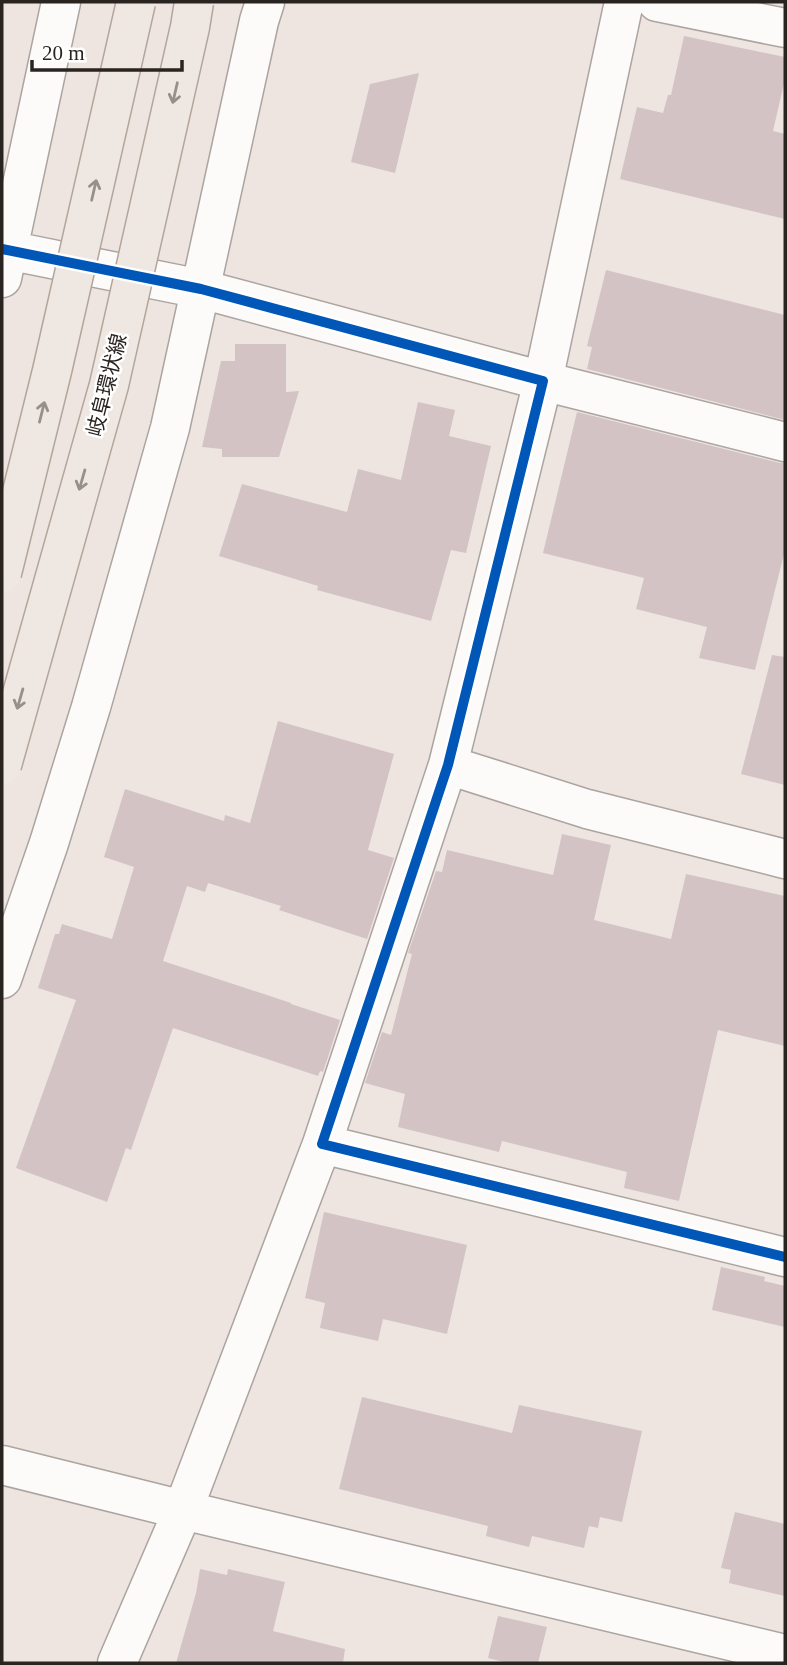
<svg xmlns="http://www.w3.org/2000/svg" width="787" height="1665" font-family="'Times New Roman','Noto Sans JP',serif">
  <rect width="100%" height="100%" fill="#eee5e0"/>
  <path fill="#d3c3c5" d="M 684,36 L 785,57 L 785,79 L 773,131 L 785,134 L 785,219 L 620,179 L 637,107 L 663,113 L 668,95 L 671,95 Z
    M 419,73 L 395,173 L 351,162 L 370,84 Z
    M 606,270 L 785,315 L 785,420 L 587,369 L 592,347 L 587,346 Z
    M 235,344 L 286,344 L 286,392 L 299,391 L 279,457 L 222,457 L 222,449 L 202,447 L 221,361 L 235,361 Z
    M 418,402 L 455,410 L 449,436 L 491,446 L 466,553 L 451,550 L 431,621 L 317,590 L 318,586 L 219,556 L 242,484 L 347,512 L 358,469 L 401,480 Z
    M 577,412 L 780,463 L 785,463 L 785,550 L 755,670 L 699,658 L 707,627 L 636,609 L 644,578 L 543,553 Z
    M 772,655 L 785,657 L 785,785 L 741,774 Z
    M 278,721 L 394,754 L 368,850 L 394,858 L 367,939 L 279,910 L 281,906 L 208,883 L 205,892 L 187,886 L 163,961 L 291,1003 L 291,1004 L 340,1020 L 323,1072 L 320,1071 L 318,1076 L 173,1028 L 131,1150 L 126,1148 L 107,1202 L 16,1168 L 76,1000 L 38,988 L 55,934 L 59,934 L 62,924 L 112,939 L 134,867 L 104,857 L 125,789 L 224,821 L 225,815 L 250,823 Z
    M 562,834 L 611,845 L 594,920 L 671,939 L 686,874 L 785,896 L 785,1046 L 718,1030 L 679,1201 L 624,1188 L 627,1172 L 502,1141 L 499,1152 L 398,1127 L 405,1094 L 365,1083 L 382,1032 L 391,1035 L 412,954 L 408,953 L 436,871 L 442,872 L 447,850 L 553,875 Z
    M 324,1212 L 467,1245 L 447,1334 L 383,1319 L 378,1341 L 320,1328 L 325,1303 L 305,1298 Z
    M 721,1267 L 765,1277 L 764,1281 L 785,1286 L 785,1327 L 712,1310 Z
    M 362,1397 L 512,1433 L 519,1405 L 642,1431 L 622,1522 L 600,1517 L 598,1528 L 589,1526 L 584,1548 L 532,1536 L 529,1547 L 486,1536 L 488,1526 L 339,1489 Z
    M 735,1512 L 785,1524 L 785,1596 L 729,1583 L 731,1570 L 721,1568 Z
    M 200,1569 L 227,1575 L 228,1569 L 285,1582 L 273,1631 L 345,1649 L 343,1663 L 176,1663 L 196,1593 Z
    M 498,1616 L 547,1627 L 538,1663 L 508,1663 L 488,1658 Z"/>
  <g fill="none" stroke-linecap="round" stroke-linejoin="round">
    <defs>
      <path id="minor" d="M 624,2 L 543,381 L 785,442
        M 657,2 L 785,28
        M 2,249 L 201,289 L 543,381 L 448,765 L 322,1144 L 785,1257
        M 2,278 L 61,2
        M 448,765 L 587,809 L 785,859
        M 2,979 L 49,843 L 91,707 L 170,428 L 259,21 L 265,2
        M 2,1465 L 183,1510 L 785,1654
        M 117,1663 L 183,1510 L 322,1144"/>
    </defs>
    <use href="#minor" stroke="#aba4a0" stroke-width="41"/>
    <use href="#minor" stroke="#fcfbfa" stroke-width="38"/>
    <defs>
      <path id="primary-bridge" d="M 2,573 L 52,371 L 136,2
        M 2,765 L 109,385 L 190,27 L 194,2"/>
    </defs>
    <use href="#primary-bridge" stroke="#b4a59b" stroke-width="41" stroke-linecap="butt"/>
    <use href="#primary-bridge" stroke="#eee7e2" stroke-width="38"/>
    <defs>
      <path id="cycleway" d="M 2,249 L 201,289 L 543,381 L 448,765 L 322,1144 L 785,1257"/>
    </defs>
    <use href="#cycleway" stroke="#fff" stroke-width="15"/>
    <use href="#cycleway" stroke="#0057b8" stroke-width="10"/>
  </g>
  <defs><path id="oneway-shaft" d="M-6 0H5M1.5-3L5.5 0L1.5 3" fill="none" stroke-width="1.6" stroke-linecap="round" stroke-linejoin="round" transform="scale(1.75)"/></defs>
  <g stroke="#968f8b">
    <use href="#oneway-shaft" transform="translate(175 93) rotate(103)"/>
    <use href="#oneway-shaft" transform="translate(94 190) rotate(-77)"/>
    <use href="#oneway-shaft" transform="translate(42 412) rotate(-76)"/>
    <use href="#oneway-shaft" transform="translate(82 480) rotate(106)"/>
    <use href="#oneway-shaft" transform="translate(20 699) rotate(106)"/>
  </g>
  <g text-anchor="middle" stroke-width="5" stroke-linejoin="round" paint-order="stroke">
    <g font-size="21" fill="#2a2421" stroke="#fff">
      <text transform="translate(107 385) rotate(-76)" y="7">岐阜環状線</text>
    </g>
  </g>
  <rect width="787" height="1665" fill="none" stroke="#2a2421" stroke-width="7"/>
  <path d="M32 60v10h150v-10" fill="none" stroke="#2a2421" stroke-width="3.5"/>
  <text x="42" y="60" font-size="21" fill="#2a2421" stroke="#ffffff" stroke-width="5" paint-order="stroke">20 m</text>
</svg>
